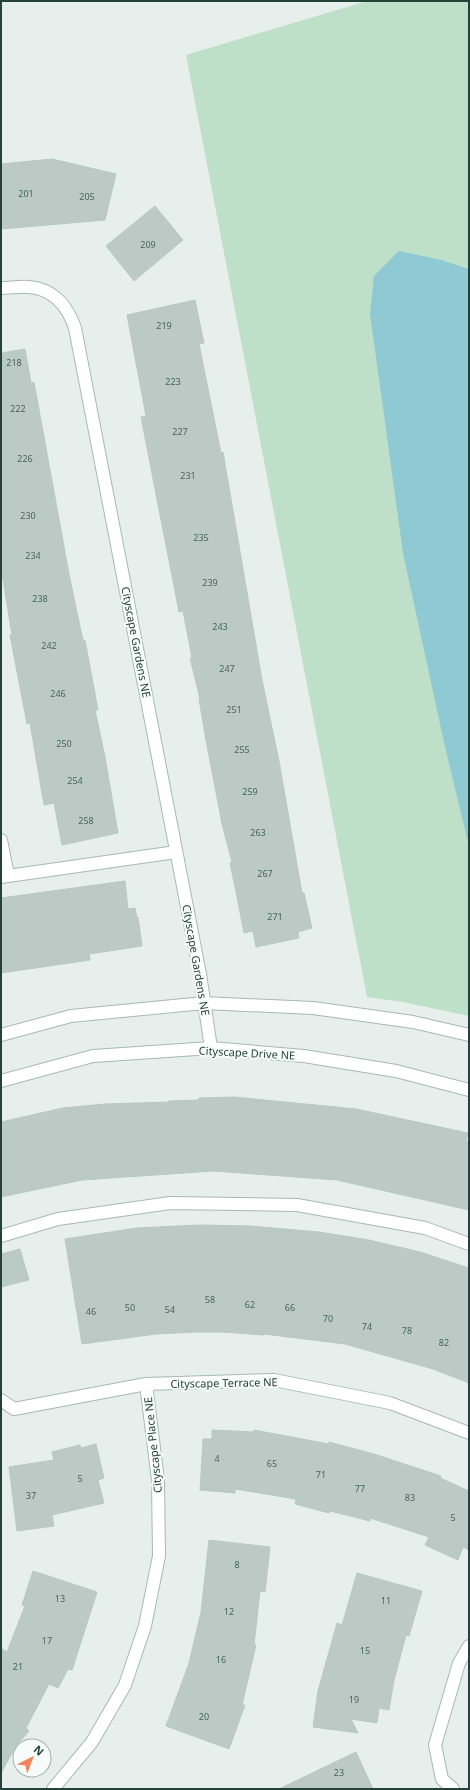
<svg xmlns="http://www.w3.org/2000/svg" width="470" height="1790" font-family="'Noto Sans',sans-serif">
  <rect width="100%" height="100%" fill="#e6efeb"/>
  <path fill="#bfe0c8" d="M 367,1 L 469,1 L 469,1016 L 403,1002 L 367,997 L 186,55 Z"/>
  <path fill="#8ec9d4" d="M 399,251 L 441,260 L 469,269 L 469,846 L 445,747 L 403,553 L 370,314 L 374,276 Z"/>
  <path fill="#bbcac4" stroke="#b8c9c2" d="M 52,159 L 116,174 L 105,220 L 1,229 L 1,164 Z
    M 155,206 L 183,240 L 134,281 L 106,246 Z
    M 195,300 L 204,343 L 199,344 L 221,453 L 223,452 L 262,680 L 279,761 L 302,893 L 304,893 L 312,928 L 298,932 L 299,938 L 256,947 L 253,931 L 244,933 L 237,897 L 230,863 L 232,862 L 222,824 L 206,740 L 199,699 L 200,699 L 190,658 L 192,658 L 183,611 L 179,612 L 141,417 L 146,416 L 127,315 Z
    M 25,349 L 31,383 L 34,382 L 69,574 L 83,641 L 85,640 L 98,710 L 95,710 L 105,757 L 118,833 L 62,845 L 54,803 L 44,805 L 30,723 L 27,724 L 10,635 L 12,635 L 1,567 L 1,353 Z
    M 125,881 L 128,909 L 135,908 L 137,918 L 138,917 L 142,946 L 89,954 L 90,960 L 1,973 L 1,898 Z
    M 234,1097 L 356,1109 L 468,1133 L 466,1141 L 469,1142 L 469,1210 L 337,1180 L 213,1171 L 82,1180 L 1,1197 L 1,1122 L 63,1108 L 105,1104 L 169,1102 L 169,1101 L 199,1100 L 199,1098 Z
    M 199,1225 L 250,1226 L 319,1232 L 369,1240 L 420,1252 L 469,1268 L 469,1383 L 433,1369 L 345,1344 L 264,1334 L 264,1335 L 223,1332 L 196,1332 L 156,1334 L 82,1344 L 65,1239 L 137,1228 Z
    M 20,1249 L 29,1280 L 1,1287 L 1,1254 Z
    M 212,1430 L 254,1432 L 254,1430 L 329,1444 L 329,1442 L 374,1454 L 441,1476 L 440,1478 L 469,1491 L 469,1550 L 463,1547 L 458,1560 L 425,1545 L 429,1537 L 370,1518 L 370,1521 L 330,1511 L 329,1513 L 295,1504 L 296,1499 L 235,1489 L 235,1493 L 200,1490 L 203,1439 L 212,1439 Z
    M 96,1444 L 104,1478 L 98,1480 L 104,1503 L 52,1515 L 54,1526 L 17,1531 L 9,1467 L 54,1460 L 52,1452 L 80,1445 L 81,1448 Z
    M 209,1540 L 270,1547 L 265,1592 L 260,1591 L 254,1645 L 256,1645 L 242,1705 L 245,1705 L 229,1749 L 166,1726 L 189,1663 L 201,1612 Z
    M 33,1571 L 97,1592 L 72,1670 L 68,1669 L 58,1688 L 49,1684 L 26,1728 L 29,1731 L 16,1746 L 1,1773 L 1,1648 L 7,1652 L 25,1606 L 22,1605 Z
    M 357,1573 L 422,1591 L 409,1636 L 406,1635 L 394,1680 L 389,1710 L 379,1708 L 377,1723 L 351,1719 L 358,1733 L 313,1727 L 318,1691 L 337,1623 L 342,1625 Z
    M 356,1752 L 373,1789 L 279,1789 Z"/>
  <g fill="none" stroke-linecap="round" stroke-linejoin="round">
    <defs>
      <path id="minor" d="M 1,288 C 10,288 20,286 29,287 C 54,289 68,307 75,328 L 200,974 L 211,1048
        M 1,840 L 8,875
        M 1,877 L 176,852
        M 1,1035 L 71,1016 L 204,1003 L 313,1008 L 413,1022 L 469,1035
        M 1,1081 L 93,1056 L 211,1048 L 304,1056 L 396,1071 L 469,1090
        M 1,1236 L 58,1219 L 170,1203 L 297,1205 L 425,1228 L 469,1244
        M 1,1400 L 14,1409 L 146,1384 L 274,1380 L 390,1403 L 469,1433
        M 53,1789 L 92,1742 L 125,1685 L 145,1626 L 159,1556 L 158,1480 L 146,1384
        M 453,1789 L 442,1779 L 435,1745 L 459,1663 L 469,1646"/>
    </defs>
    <use href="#minor" stroke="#a8b8b2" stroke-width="14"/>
    <use href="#minor" stroke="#fff" stroke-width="12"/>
  </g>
  <g text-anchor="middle" stroke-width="4" stroke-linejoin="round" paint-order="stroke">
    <g font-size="9" fill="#4a645c">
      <text x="26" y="197">201</text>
      <text x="87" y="200">205</text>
      <text x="148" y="248">209</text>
      <text x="164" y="329">219</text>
      <text x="14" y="366">218</text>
      <text x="173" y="385">223</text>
      <text x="18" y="412">222</text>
      <text x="180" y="435">227</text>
      <text x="25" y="462">226</text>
      <text x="188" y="479">231</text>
      <text x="28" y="519">230</text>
      <text x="201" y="541">235</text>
      <text x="33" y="559">234</text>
      <text x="210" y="586">239</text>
      <text x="40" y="602">238</text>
      <text x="220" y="630">243</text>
      <text x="49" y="649">242</text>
      <text x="227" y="672">247</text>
      <text x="58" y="697">246</text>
      <text x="234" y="713">251</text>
      <text x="64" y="747">250</text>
      <text x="242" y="753">255</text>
      <text x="75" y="784">254</text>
      <text x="250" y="795">259</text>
      <text x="86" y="824">258</text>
      <text x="258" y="836">263</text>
      <text x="265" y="877">267</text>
      <text x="275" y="920">271</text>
      <text x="210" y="1303">58</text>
      <text x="250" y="1308">62</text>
      <text x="130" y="1311">50</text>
      <text x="290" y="1311">66</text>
      <text x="170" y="1313">54</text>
      <text x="91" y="1315">46</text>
      <text x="328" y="1322">70</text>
      <text x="367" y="1330">74</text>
      <text x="407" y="1334">78</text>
      <text x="444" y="1346">82</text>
      <text x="217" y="1462">4</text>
      <text x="272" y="1467">65</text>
      <text x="321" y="1478">71</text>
      <text x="80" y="1482">5</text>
      <text x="360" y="1492">77</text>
      <text x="31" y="1499">37</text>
      <text x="410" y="1501">83</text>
      <text x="453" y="1521">5</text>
      <text x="237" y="1568">8</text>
      <text x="60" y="1602">13</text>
      <text x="386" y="1604">11</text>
      <text x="229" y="1615">12</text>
      <text x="47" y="1644">17</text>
      <text x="365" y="1654">15</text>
      <text x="221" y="1663">16</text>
      <text x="18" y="1670">21</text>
      <text x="354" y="1703">19</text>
      <text x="204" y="1720">20</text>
      <text x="339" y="1776">23</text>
    </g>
    <g font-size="11" fill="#24423a" stroke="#f7fbf9">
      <text transform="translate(136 642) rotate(79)" y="4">Cityscape Gardens NE</text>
      <text transform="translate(196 960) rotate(80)" y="4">Cityscape Gardens NE</text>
      <text transform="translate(247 1053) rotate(3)" y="4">Cityscape Drive NE</text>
      <text transform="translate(224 1383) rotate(-1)" y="4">Cityscape Terrace NE</text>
      <text transform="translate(153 1445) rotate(-96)" y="4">Cityscape Place NE</text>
    </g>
  </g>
  <rect width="470" height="1790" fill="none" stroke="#24423a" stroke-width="4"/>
  <g transform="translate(32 1758) rotate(42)"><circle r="19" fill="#f7fbf9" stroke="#a3b1ad"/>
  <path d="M0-3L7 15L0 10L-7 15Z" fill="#f4845f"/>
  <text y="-6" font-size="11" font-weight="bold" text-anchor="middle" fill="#24423a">N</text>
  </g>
</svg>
